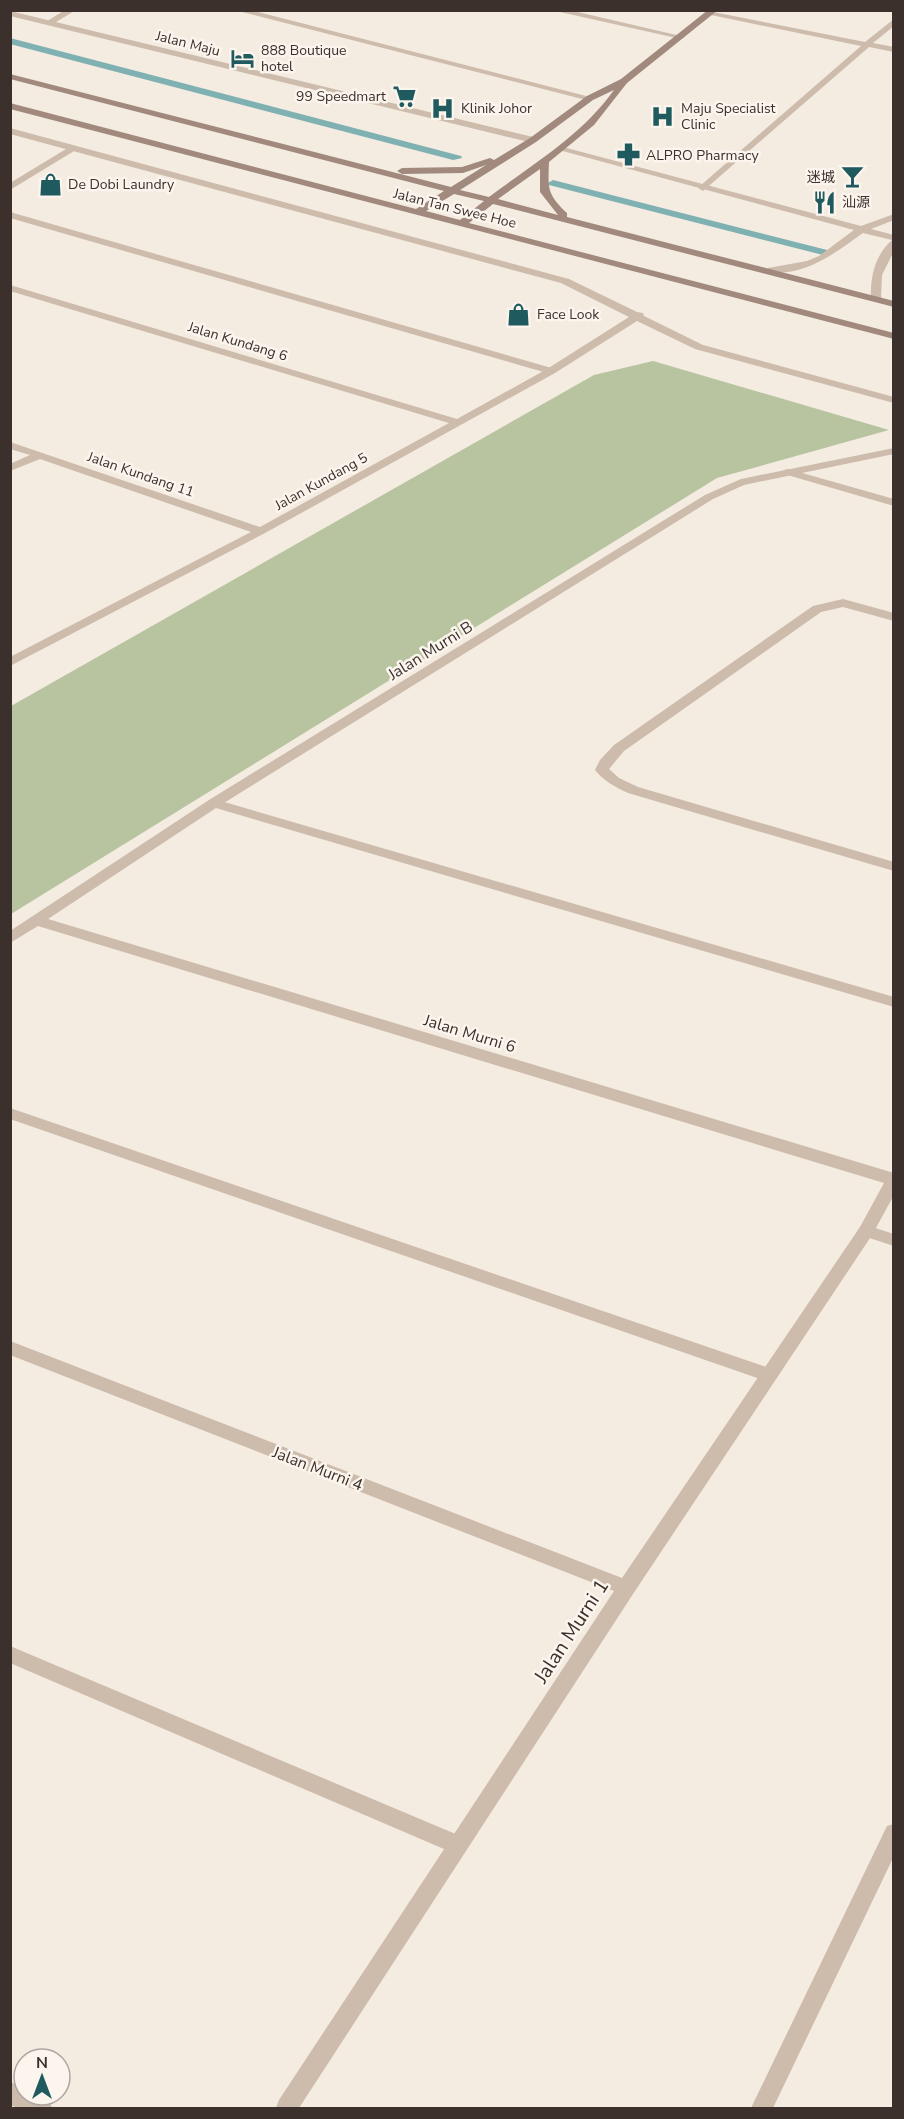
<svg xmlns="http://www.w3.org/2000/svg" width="904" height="2119" font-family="'Nunito Sans','Noto Sans SC',sans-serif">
  <rect width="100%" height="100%" fill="#f4ebe1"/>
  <path fill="#b8c4a0" d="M 653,361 L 889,430 L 717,478 L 11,914 L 11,706 L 594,375 Z"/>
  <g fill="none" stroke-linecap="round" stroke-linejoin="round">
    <path fill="#7fb0b2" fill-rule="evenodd" d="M 10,38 L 461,156 L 462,158 L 453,160 L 10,44 Z
      M 553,180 L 831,251 L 832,253 L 827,256 L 549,185 L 548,183 Z"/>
    <path fill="#cdbbac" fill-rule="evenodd" d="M 65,10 L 76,10 L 51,25 L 44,23 Z
      M 234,10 L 250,10 L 594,98 L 590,101 Z
      M 708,11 L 865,42 L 894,19 L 894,26 L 873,43 L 894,47 L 894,52 L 869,47 L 703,191 L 698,188 L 700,186 L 861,46 L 711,15 L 708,15 Z
      M 71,146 L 79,148 L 10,190 L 10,183 Z
      M 10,212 L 555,369 L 556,371 L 547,373 L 10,218 Z
      M 788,469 L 894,499 L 894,506 L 784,474 L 784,470 Z
      M 214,799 L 894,997 L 894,1007 L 209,806 L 207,803 Z
      M 10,1108 L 775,1370 L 778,1375 L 775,1380 L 769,1382 L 763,1380 L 10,1119 Z
      M 866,1225 L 894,1234 L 894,1246 L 860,1235 L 858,1231 L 860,1227 Z
      M 10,1646 L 465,1838 L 468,1845 L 465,1852 L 458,1855 L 10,1663 Z
      M 894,1824 L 894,1856 L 773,2108 L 751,2108 L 887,1826 Z"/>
    <path fill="#cdbbac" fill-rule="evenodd" d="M 551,10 L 569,10 L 685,37 L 681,39 Z
      M 10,11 L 533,137 L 537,140 L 533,143 L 10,16 Z
      M 10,128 L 569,279 L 637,312 L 643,313 L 644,316 L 703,345 L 894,397 L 894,403 L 695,349 L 637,321 L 555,373 L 265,533 L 10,666 L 10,657 L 251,532 L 40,459 L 10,471 L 10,464 L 30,455 L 10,449 L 10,442 L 260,527 L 449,423 L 10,291 L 10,285 L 457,419 L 547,369 L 629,317 L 561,283 L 10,134 Z
      M 559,146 L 861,226 L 894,214 L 894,220 L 871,229 L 894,235 L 894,251 L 882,275 L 881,299 L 876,302 L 871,299 C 870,277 875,255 892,240 L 863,233 C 835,253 805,277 768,272 L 768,268 L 807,261 L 819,256 L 854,230 L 559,150 Z
      M 894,448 L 894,454 L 744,485 L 713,499 L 219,806 L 48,919 L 894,1173 L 894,1195 L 872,1235 L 633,1594 L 299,2108 L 276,2108 L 279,2100 L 614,1591 L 10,1355 L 10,1341 L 622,1578 L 860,1227 L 884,1183 L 38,926 L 10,943 L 10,931 L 209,800 L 705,495 L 741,479 Z
      M 843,599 L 894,613 L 894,621 L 843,607 L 821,612 L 624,751 L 609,769 L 619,778 L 638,787 L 894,862 L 894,871 L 628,793 C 615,787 604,781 595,770 L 600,760 L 614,745 L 813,606 Z
      M 10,2082 L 24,2088 L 24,2095 L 38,2095 L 49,2100 L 52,2108 L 18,2108 L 10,2105 Z"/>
    <path fill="#a18a7d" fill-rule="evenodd" d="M 708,10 L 718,10 L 627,83 L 594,125 L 549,162 C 548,189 547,194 567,213 L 567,217 L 894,301 L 894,307 L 493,204 L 469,223 L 894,333 L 894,339 L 10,109 L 10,103 L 416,209 L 444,191 L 10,79 L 10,74 L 451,187 L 486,165 L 463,173 L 402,174 L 397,171 L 402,168 L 462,167 L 490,158 L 494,160 L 530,138 L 587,96 L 621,79 ZM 614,90 C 582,135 533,164 489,197 L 460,190 L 536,142 L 593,100 ZM 540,169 L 540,192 L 558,215 L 498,199 ZM 454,194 L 484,201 L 460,220 L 426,211 Z"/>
  </g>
  <defs>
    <symbol id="hotel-bare" viewBox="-9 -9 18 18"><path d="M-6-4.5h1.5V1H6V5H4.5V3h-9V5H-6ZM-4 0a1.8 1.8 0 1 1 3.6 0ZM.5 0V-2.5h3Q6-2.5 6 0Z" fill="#1f5a5e" stroke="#fbf5ee" stroke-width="2.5" paint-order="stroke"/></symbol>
    <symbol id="supermarket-bare" viewBox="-9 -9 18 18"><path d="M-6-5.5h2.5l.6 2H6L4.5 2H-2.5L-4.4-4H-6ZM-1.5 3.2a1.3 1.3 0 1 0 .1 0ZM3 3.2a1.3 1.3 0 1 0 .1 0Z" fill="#1f5a5e" stroke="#fbf5ee" stroke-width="2.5" paint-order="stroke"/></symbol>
    <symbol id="hospital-bare" viewBox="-9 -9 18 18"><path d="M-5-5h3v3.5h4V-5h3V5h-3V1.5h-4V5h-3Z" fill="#1f5a5e" stroke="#fbf5ee" stroke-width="2.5" paint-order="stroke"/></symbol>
    <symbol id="pharmacy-bare" viewBox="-9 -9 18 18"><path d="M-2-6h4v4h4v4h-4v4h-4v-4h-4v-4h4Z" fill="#1f5a5e" stroke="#fbf5ee" stroke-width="2.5" paint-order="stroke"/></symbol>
    <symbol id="bar-bare" viewBox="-9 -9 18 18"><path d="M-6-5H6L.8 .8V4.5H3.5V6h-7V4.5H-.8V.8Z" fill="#1f5a5e" stroke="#fbf5ee" stroke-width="2.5" paint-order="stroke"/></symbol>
    <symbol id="shop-bare" viewBox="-9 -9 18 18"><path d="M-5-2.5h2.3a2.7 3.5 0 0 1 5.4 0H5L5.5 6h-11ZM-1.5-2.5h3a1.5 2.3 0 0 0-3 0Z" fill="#1f5a5e" stroke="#fbf5ee" stroke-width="2.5" paint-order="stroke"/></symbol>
    <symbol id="restaurant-bare" viewBox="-9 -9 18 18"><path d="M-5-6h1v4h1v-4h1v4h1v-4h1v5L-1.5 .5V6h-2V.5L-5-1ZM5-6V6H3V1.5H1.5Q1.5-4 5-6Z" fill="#1f5a5e" stroke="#fbf5ee" stroke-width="2.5" paint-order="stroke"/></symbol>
  </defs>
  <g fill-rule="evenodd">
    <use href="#hotel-bare" x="226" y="42" width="33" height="33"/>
    <use href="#supermarket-bare" x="388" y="80" width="33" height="33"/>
    <use href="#hospital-bare" x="426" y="92" width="33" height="33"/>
    <use href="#hospital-bare" x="646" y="100" width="33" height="33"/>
    <use href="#pharmacy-bare" x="612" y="138" width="33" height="33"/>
    <use href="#bar-bare" x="836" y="160" width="33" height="33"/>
    <use href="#shop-bare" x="34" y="168" width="33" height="33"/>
    <use href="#restaurant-bare" x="808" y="186" width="33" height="33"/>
    <use href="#shop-bare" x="502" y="298" width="33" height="33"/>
  </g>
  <g text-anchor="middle" stroke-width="5" stroke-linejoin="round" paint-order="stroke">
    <g font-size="14" fill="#3b302b" stroke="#fbf5ee">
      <text transform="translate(188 43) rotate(14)" y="5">Jalan Maju</text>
      <text transform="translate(455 208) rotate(14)" y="5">Jalan Tan Swee Hoe</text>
      <text transform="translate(238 341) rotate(17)" y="5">Jalan Kundang 6</text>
      <text transform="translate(141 474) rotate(19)" y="5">Jalan Kundang 11</text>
      <text transform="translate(321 481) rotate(-29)" y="5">Jalan Kundang 5</text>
    </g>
    <g font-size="14" fill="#3b302b" stroke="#fbf5ee" text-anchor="start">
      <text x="261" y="55">888 Boutique<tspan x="261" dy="16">hotel</tspan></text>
      <text x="386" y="101" text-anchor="end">99 Speedmart</text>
      <text x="461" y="113">Klinik Johor</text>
      <text x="681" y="113">Maju Specialist<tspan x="681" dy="16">Clinic</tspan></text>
      <text x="646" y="160">ALPRO Pharmacy</text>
      <text x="835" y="182" text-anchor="end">迷城</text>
      <text x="68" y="189">De Dobi Laundry</text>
      <text x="842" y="207">汕源</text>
      <text x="537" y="319">Face Look</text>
    </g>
    <g font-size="16" fill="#3b302b" stroke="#fbf5ee">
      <text transform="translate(430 650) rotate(-32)" y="6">Jalan Murni B</text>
      <text transform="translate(470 1033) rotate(17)" y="6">Jalan Murni 6</text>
      <text transform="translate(318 1468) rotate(21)" y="6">Jalan Murni 4</text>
    </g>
    <g font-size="20" fill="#3b302b" stroke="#fbf5ee">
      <text transform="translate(571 1631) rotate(-57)" y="7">Jalan Murni 1</text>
    </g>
  </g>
  <rect width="904" height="2119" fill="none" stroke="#3b302b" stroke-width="24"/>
  <g transform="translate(42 2077)"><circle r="28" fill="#fbf5ee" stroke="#aea6a0" stroke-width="1.5"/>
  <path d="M0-4.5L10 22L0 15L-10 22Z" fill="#1f5a5e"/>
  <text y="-9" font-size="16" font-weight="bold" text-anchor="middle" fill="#3b302b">N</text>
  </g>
</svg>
